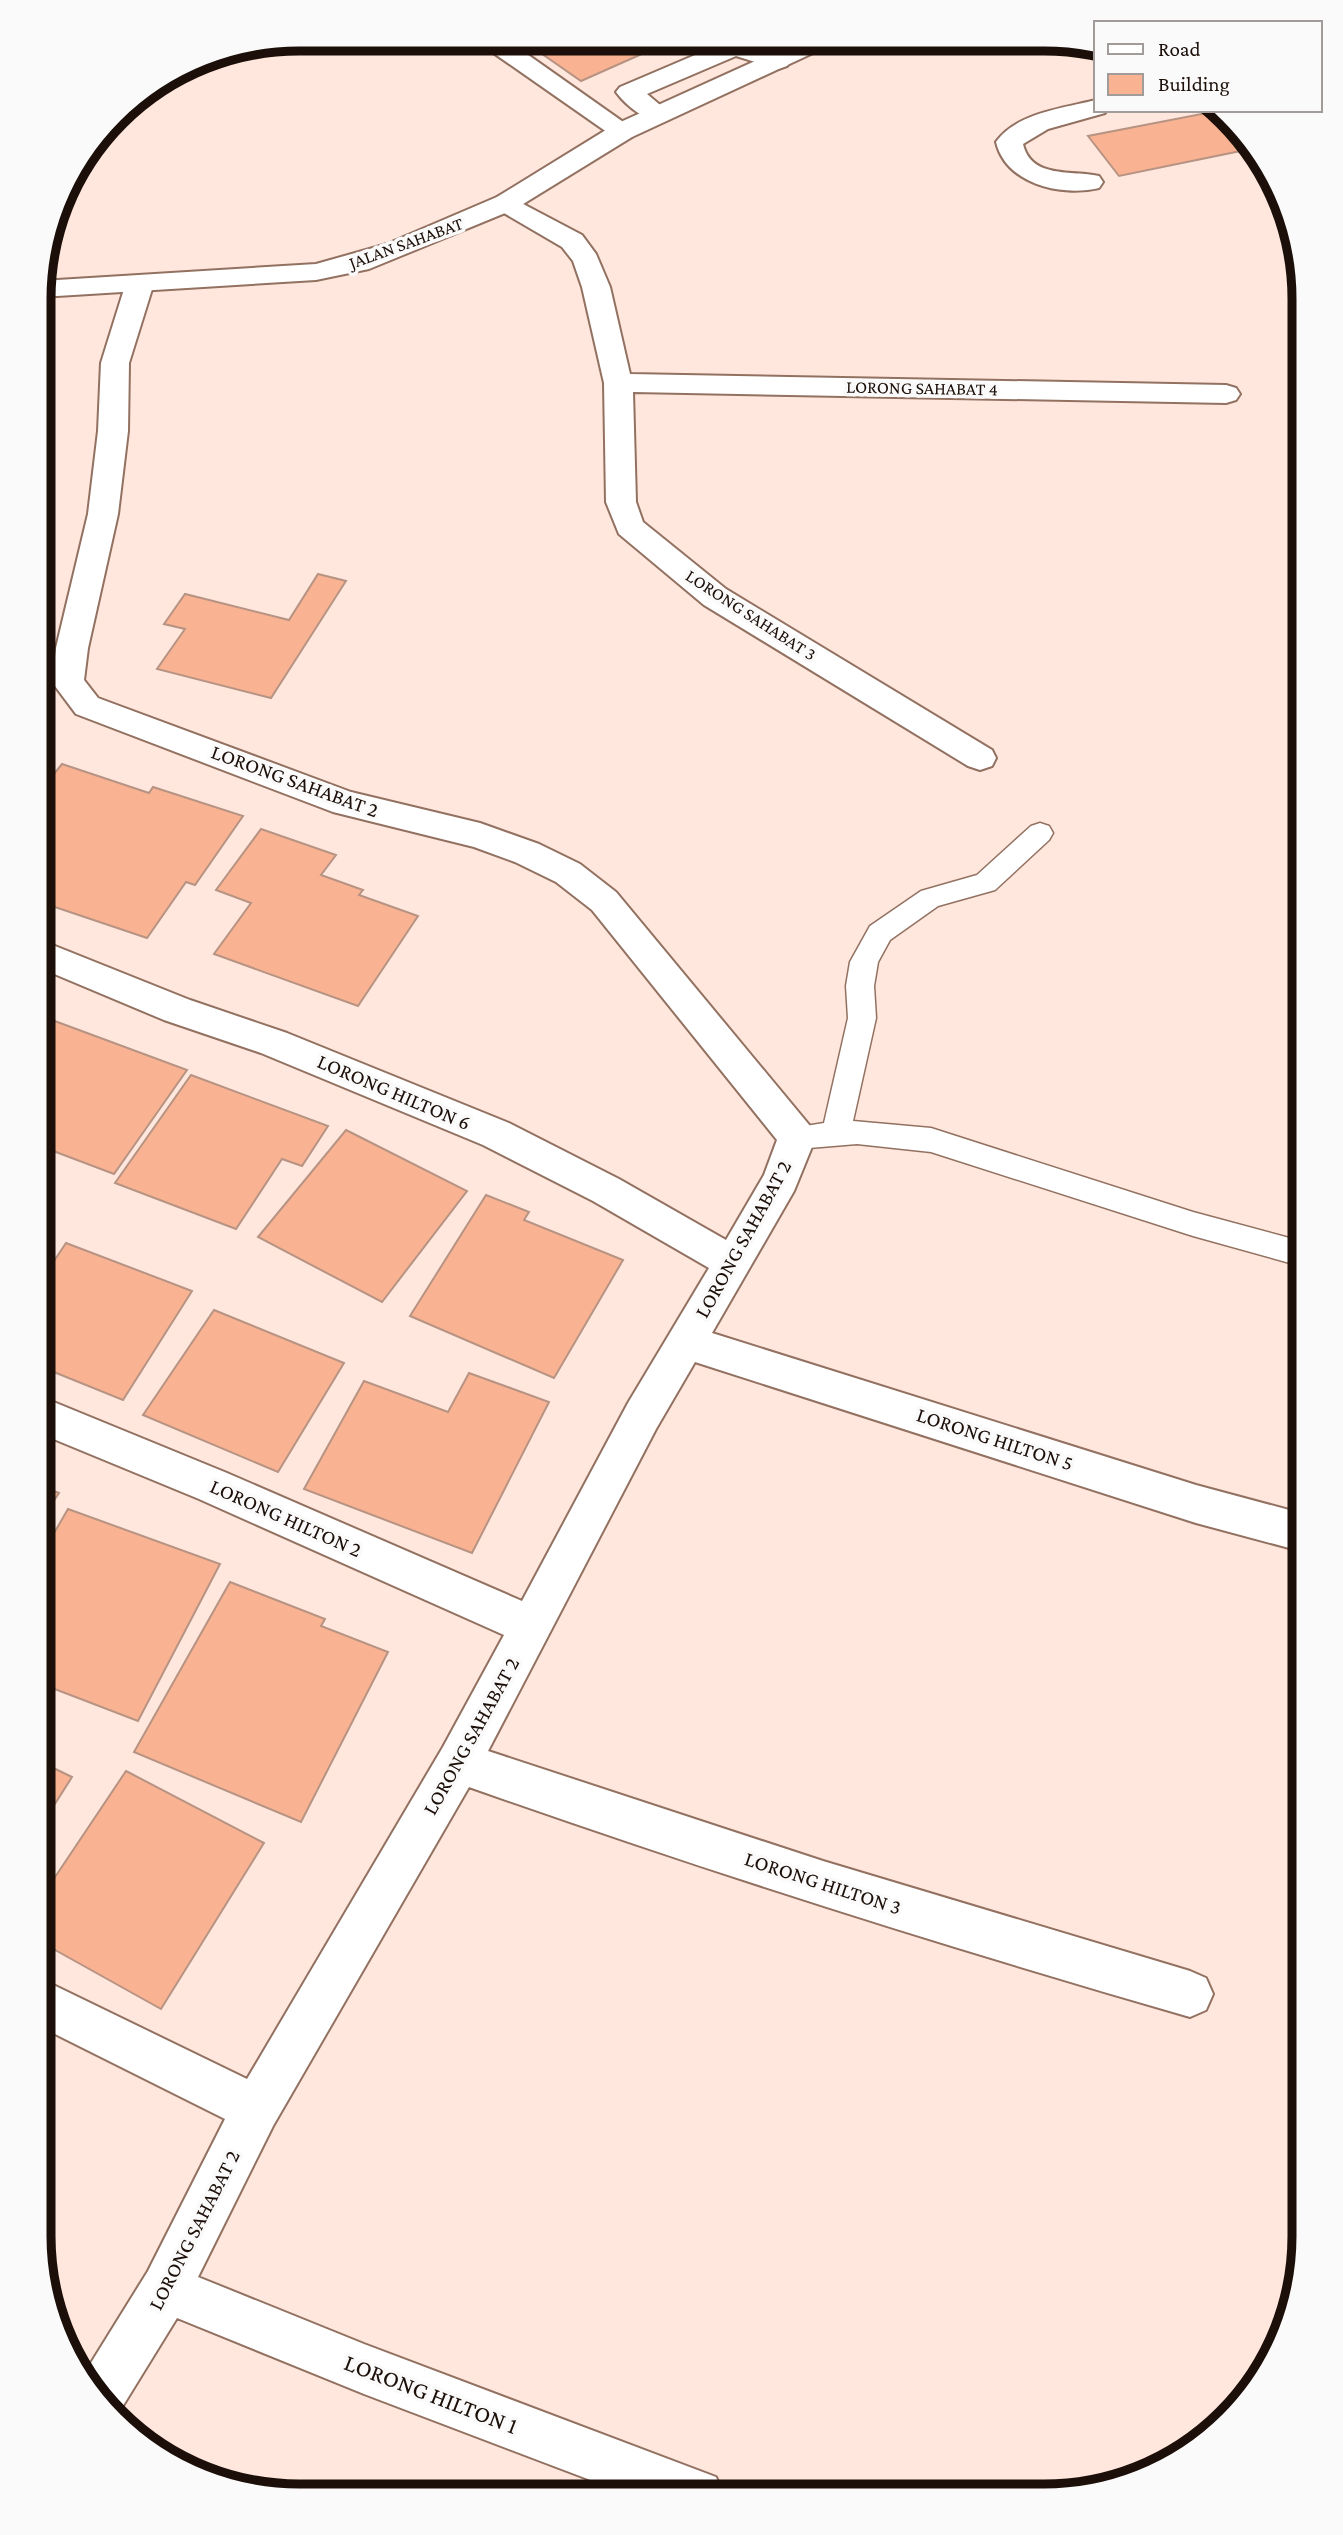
<svg xmlns="http://www.w3.org/2000/svg" width="1343" height="2535" font-family="'Crimson Pro',serif">
  <rect width="100%" height="100%" fill="#ffe7dd"/>
  <path fill="#f9b392" stroke="#b79383" stroke-width="2" d="M 530,40 L 671,41 L 581,81 L 525,42 Z
    M 1222,110 L 1255,148 L 1119,176 L 1088,136 Z
    M 318,574 L 346,581 L 271,698 L 157,669 L 185,629 L 164,624 L 185,594 L 289,620 Z
    M 62,764 L 149,793 L 153,787 L 243,816 L 195,885 L 186,882 L 147,938 L 40,902 L 40,791 Z
    M 261,829 L 336,855 L 321,875 L 363,890 L 359,895 L 418,916 L 358,1006 L 214,954 L 251,903 L 216,890 Z
    M 52,1020 L 187,1070 L 114,1174 L 40,1146 L 40,1036 Z
    M 191,1075 L 328,1126 L 302,1166 L 282,1159 L 236,1229 L 115,1183 Z
    M 346,1130 L 467,1191 L 382,1302 L 258,1237 Z
    M 486,1195 L 529,1212 L 524,1220 L 623,1260 L 554,1378 L 410,1316 Z
    M 66,1243 L 192,1291 L 123,1400 L 39,1366 L 40,1282 Z
    M 214,1310 L 344,1363 L 278,1472 L 143,1415 Z
    M 469,1373 L 549,1402 L 472,1553 L 304,1489 L 364,1381 L 448,1412 Z
    M 39,1485 L 59,1493 L 39,1523 Z
    M 68,1509 L 220,1564 L 138,1721 L 39,1683 L 39,1559 Z
    M 230,1582 L 325,1619 L 321,1626 L 388,1652 L 301,1822 L 134,1752 Z
    M 39,1761 L 72,1777 L 39,1829 Z
    M 126,1771 L 264,1843 L 161,2009 L 39,1941 L 39,1901 Z"/>
  <g fill="none" stroke-linecap="round" stroke-linejoin="round">
    <defs>
      <path id="service" d="M 1040,823 L 1049,826 L 1053,833 L 1049,840 L 995,890 L 938,906 L 890,940 L 878,962 L 874,986 L 876,1018 L 853,1121 L 931,1128 L 1193,1212 L 1304,1242 L 1304,1267 L 1193,1236 L 931,1152 L 857,1144 L 797,1149 L 787,1145 L 783,1137 L 787,1129 L 824,1123 L 848,1018 L 846,986 L 850,962 L 870,926 L 921,891 L 977,875 L 1031,826 Z"/>
      <path id="minor" d="M 479,40 L 507,40 L 636,131 L 632,137 L 614,137 L 482,45 Z
        M 728,41 L 742,41 L 787,56 L 791,61 L 787,66 L 778,69 L 736,56 L 647,94 L 672,115 L 668,120 C 650,125 627,107 616,92 L 620,87 Z
        M 1096,100 L 1096,110 L 1107,110 L 1105,113 L 1048,129 L 1023,144 C 1031,179 1072,170 1099,176 L 1103,182 L 1099,188 C 1061,197 1006,184 996,142 C 1016,113 1064,108 1096,100 Z
        M 506,195 L 582,235 L 596,254 L 610,287 L 630,374 L 1226,385 L 1236,388 L 1240,394 L 1236,400 L 1226,403 L 633,392 L 636,502 L 643,522 L 726,589 L 992,750 L 996,758 L 992,766 L 980,770 L 968,766 L 704,605 L 619,534 L 606,502 L 604,383 L 582,287 L 573,261 L 562,247 L 497,209 L 493,203 L 497,197 Z
        M 139,278 L 149,280 L 153,286 L 129,363 L 128,431 L 118,514 L 88,648 L 84,680 L 98,698 L 351,792 L 480,823 L 539,844 L 580,864 L 616,892 L 810,1126 L 816,1137 L 794,1191 L 712,1333 L 1196,1485 L 1304,1514 L 1304,1552 L 1196,1523 L 695,1362 L 656,1429 L 488,1751 L 823,1861 L 1190,1971 L 1206,1978 L 1213,1994 L 1206,2010 L 1190,2017 C 947,1947 707,1871 469,1787 L 273,2126 L 198,2277 L 364,2344 L 716,2477 L 724,2496 L 630,2495 L 364,2394 L 177,2318 L 116,2417 L 81,2379 L 148,2271 L 225,2119 L 39,2026 L 39,1978 L 247,2079 L 443,1747 L 504,1635 L 199,1499 L 39,1433 L 39,1396 L 227,1473 L 522,1601 L 628,1403 L 709,1268 L 593,1201 L 483,1145 L 261,1053 L 164,1020 L 40,968 L 40,940 L 190,1000 L 287,1033 L 509,1123 L 619,1179 L 726,1240 L 764,1175 L 777,1140 L 592,910 L 556,882 L 515,862 L 474,847 L 333,812 L 76,714 L 52,682 L 56,648 L 88,514 L 98,431 L 101,363 L 125,286 L 129,280 Z"/>
      <path id="tertiary" d="M 797,42 L 829,42 L 826,47 L 632,137 L 515,209 L 369,269 L 316,280 L 41,297 L 41,281 L 316,264 L 387,244 L 497,197 L 614,125 Z"/>
    </defs>
    <use href="#service" stroke="#927161" stroke-width="3"/>
    <use href="#minor" stroke="#927161" stroke-width="4"/>
    <use href="#tertiary" stroke="#927161" stroke-width="4"/>
    <use href="#service" fill="#fff" fill-rule="evenodd"/>
    <use href="#minor" fill="#fff" fill-rule="evenodd"/>
    <use href="#tertiary" fill="#fff" fill-rule="evenodd"/>
  </g>
  <g text-anchor="middle" stroke-width="7" stroke-linejoin="round" paint-order="stroke">
    <g font-size="18" fill="#1c0f09" stroke="#fafafa">
      <text transform="translate(406 243) rotate(-20)" y="6">JALAN SAHABAT</text>
      <text transform="translate(922 388) rotate(1)" y="6">LORONG SAHABAT 4</text>
      <text transform="translate(751 615) rotate(33)" y="6">LORONG SAHABAT 3</text>
    </g>
    <g font-size="21" fill="#1c0f09" stroke="#fafafa">
      <text transform="translate(295 781) rotate(20)" y="7">LORONG SAHABAT 2</text>
      <text transform="translate(394 1092) rotate(23)" y="7">LORONG HILTON 6</text>
      <text transform="translate(743 1239) rotate(-61)" y="7">LORONG SAHABAT 2</text>
      <text transform="translate(995 1439) rotate(18)" y="7">LORONG HILTON 5</text>
      <text transform="translate(286 1518) rotate(24)" y="7">LORONG HILTON 2</text>
      <text transform="translate(471 1736) rotate(-61)" y="7">LORONG SAHABAT 2</text>
      <text transform="translate(823 1883) rotate(18)" y="7">LORONG HILTON 3</text>
      <text transform="translate(194 2230) rotate(-63)" y="7">LORONG SAHABAT 2</text>
    </g>
    <g font-size="24" fill="#1c0f09" stroke="#fafafa">
      <text transform="translate(431 2394) rotate(21)" y="8">LORONG HILTON 1</text>
    </g>
  </g>
  <path d="M0 0H1343V2535H0ZM299 51H1044A248 248 0 0 1 1292 299V2236A248 248 0 0 1 1044 2484H299A248 248 0 0 1 51 2236V299A248 248 0 0 1 299 51Z" fill="#fafafa" fill-rule="evenodd"/>
  <path fill="none" stroke="#1c0f09" stroke-width="9" d="M299 51H1044A248 248 0 0 1 1292 299V2236A248 248 0 0 1 1044 2484H299A248 248 0 0 1 51 2236V299A248 248 0 0 1 299 51Z"/>
  <rect x="1094" y="21" width="228" height="91" fill="#fafafa" stroke="#a19c9a" stroke-width="2"/>
  <rect x="1108" y="44" width="35" height="10" fill="#ffffff" stroke="#a19c9a" stroke-width="2"/>
  <text x="1158" y="56" font-size="21" fill="#1c0f09">Road</text>
  <rect x="1108" y="74" width="35" height="21" fill="#f9b392" stroke="#a19c9a" stroke-width="2"/>
  <text x="1158" y="91" font-size="21" fill="#1c0f09">Building</text>
</svg>
